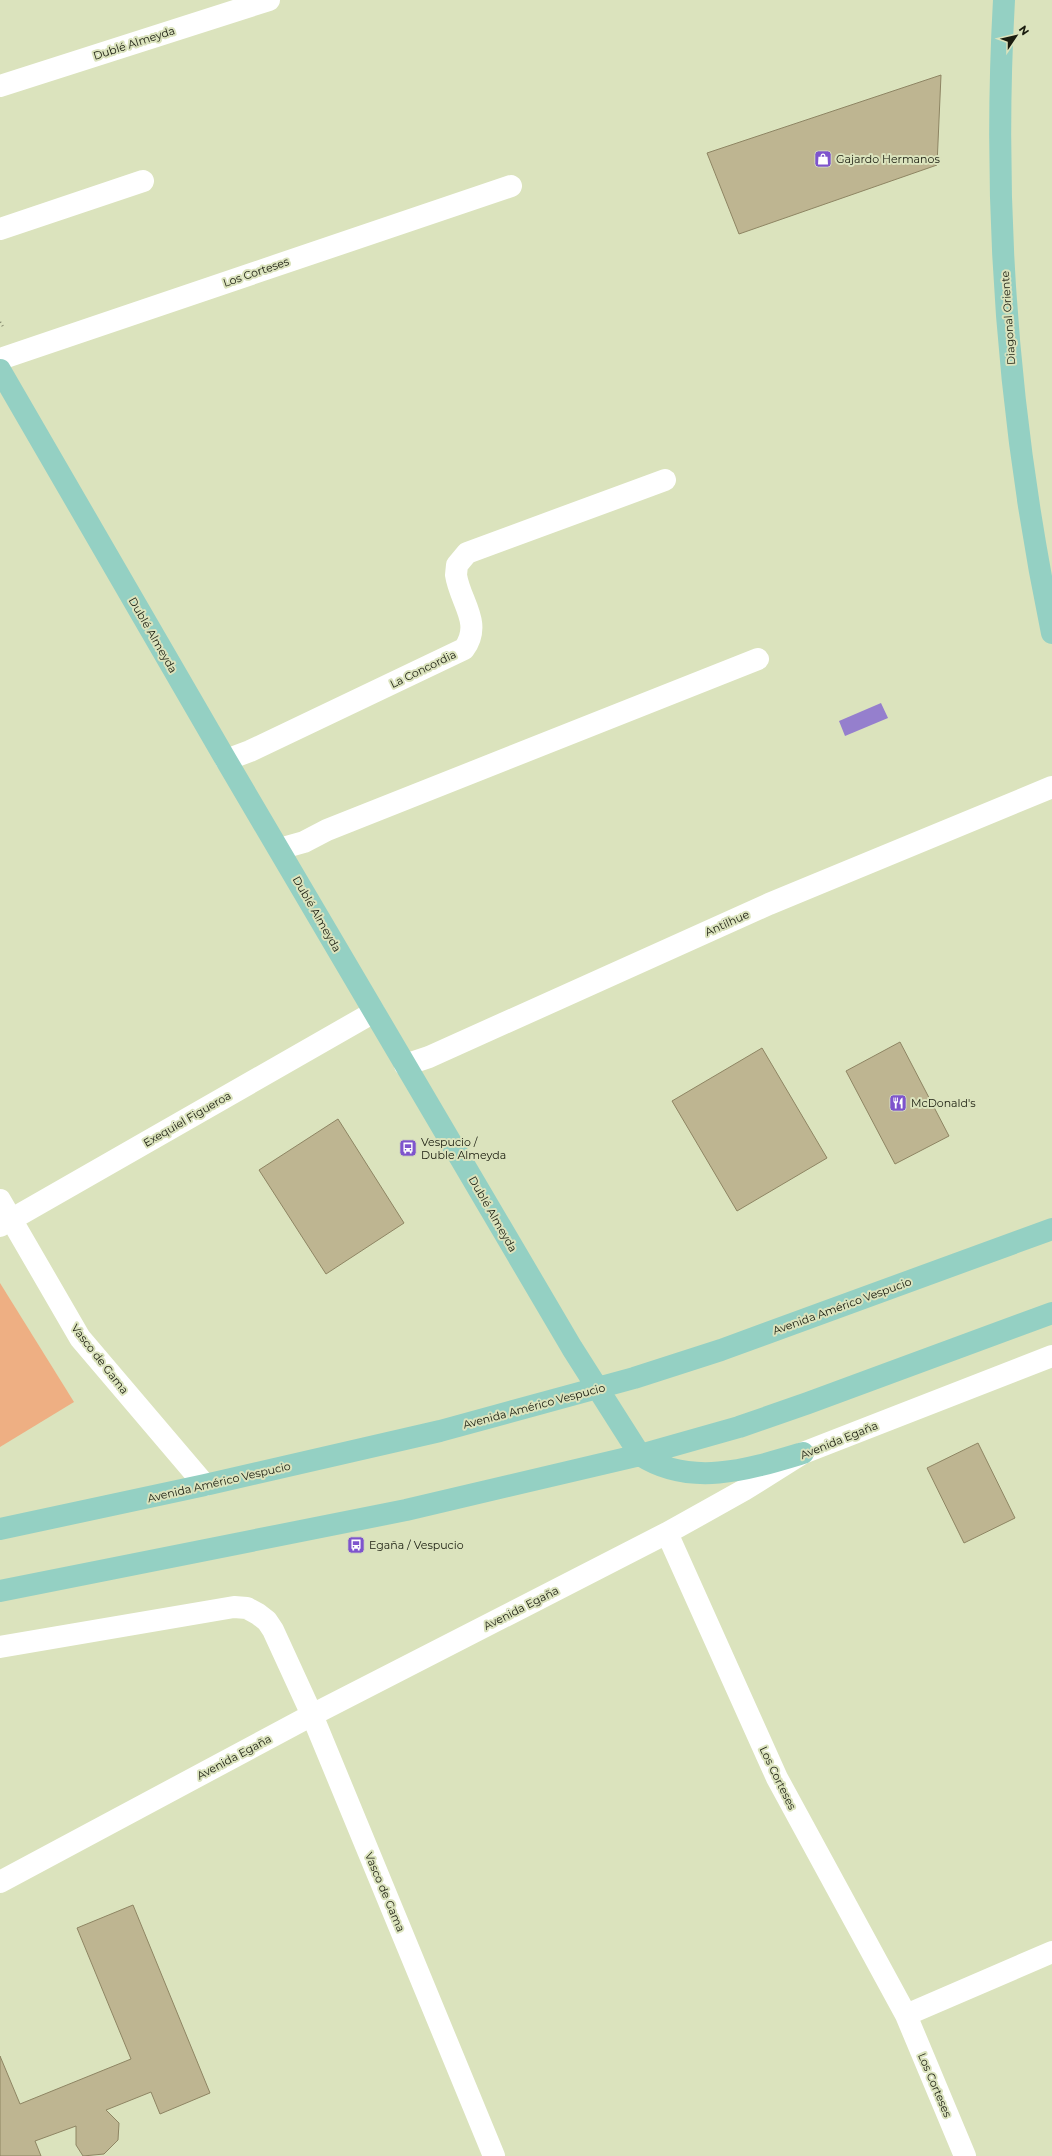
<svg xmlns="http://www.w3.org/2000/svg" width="1052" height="2156" font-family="Montserrat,sans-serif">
  <rect width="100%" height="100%" fill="#dbe3bd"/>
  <path fill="#eeaf83" d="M 0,1283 L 74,1402 L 0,1447 Z"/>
  <path fill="#957fcd" d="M 881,703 L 888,718 L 845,736 L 839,721 Z"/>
  <path fill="#beb591" stroke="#8e8563" d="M 941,75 L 937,165 L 739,234 L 707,153 Z
    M 900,1042 L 949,1136 L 895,1164 L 846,1071 Z
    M 762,1048 L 827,1158 L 737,1211 L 672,1101 Z
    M 338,1119 L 404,1223 L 326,1274 L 259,1170 Z
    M 978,1443 L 1015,1518 L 964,1543 L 927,1468 Z
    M 133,1905 L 210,2093 L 160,2114 L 151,2092 L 106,2110 L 119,2123 L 118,2140 L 104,2154 L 83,2156 L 76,2145 L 76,2126 L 35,2141 L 41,2156 L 0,2156 L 0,2056 L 20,2104 L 131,2059 L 77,1928 Z"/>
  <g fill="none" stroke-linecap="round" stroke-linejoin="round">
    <path stroke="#868b70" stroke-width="2.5" stroke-dasharray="1 3" stroke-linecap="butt" d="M 0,322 L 4,328"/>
    <path stroke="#fff" stroke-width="22" d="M 0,86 L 269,0
      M 0,229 L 143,181
      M 0,359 L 511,186
      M 226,760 L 250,751 L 464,649 C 483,623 460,602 456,575 L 457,565 L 467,553 L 665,480
      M 279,849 L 304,842 L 327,830 L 758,659
      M 405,1065 L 429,1057 L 769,904 L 1052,787
      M 0,1200 L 80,1338 L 205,1485
      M 0,1226 L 374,1012
      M 667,1533 L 777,1778 L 906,2015 L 965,2156
      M 0,1647 L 234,1607 L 247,1608 L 258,1614 L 267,1621 L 273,1630 L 312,1715 L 494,2156
      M 0,1882 L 312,1715 L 667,1533 L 744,1490 L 803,1453 L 1052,1356
      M 906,2015 L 1052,1952"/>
    <path stroke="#94d0c3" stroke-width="22" d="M 1004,0 C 992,212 1009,426 1052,633
      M 0,370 L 226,760 L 572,1348 L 640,1455 C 691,1488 750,1469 803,1453
      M 0,1529 L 205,1485 L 440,1431 L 634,1378 L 721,1350 L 1052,1229
      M 0,1591 L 406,1510 L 640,1455 L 739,1427 L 808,1403 L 1052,1313"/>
  </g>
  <defs>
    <symbol id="shop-square" viewBox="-11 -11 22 22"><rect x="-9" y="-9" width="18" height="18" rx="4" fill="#7e54cd" stroke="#dbe3bd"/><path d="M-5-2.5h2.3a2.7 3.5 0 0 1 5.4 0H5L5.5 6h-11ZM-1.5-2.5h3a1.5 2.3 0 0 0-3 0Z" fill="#fff"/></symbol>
    <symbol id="restaurant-square" viewBox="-11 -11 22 22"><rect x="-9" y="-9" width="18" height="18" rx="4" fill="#7e54cd" stroke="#dbe3bd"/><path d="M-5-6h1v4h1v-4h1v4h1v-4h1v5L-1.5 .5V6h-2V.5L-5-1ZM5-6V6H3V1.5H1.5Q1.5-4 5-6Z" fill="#fff"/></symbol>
    <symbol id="bus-square" viewBox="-11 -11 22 22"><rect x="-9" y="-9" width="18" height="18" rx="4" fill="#7e54cd" stroke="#dbe3bd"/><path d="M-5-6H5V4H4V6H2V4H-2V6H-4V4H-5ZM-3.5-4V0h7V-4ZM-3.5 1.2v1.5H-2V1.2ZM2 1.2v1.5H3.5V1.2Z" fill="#fff"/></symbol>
  </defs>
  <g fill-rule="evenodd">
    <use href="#shop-square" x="813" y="149" width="20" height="20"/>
    <use href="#restaurant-square" x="888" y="1093" width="20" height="20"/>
    <use href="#bus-square" x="398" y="1138" width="20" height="20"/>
    <use href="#bus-square" x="346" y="1535" width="20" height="20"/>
  </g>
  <g text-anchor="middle" stroke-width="4" stroke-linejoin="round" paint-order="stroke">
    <g font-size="11" fill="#1a1c0f" stroke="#dbe3bd">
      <text transform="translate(134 43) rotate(-18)" y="4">Dublé Almeyda</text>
      <text transform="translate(256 272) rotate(-19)" y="4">Los Corteses</text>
      <text transform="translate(1008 318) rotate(-94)" y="4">Diagonal Oriente</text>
      <text transform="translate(153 635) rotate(60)" y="4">Dublé Almeyda</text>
      <text transform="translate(423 669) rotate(-26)" y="4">La Concordia</text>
      <text transform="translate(317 914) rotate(60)" y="4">Dublé Almeyda</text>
      <text transform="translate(727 923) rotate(-24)" y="4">Antilhue</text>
      <text transform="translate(187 1119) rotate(-30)" y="4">Exequiel Figueroa</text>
      <text transform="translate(493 1214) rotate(60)" y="4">Dublé Almeyda</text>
      <text transform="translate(842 1306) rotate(-20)" y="4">Avenida Américo Vespucio</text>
      <text transform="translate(100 1359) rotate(52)" y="4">Vasco de Gama</text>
      <text transform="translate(534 1406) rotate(-15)" y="4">Avenida Américo Vespucio</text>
      <text transform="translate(839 1440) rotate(-22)" y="4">Avenida Egaña</text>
      <text transform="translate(219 1482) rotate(-13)" y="4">Avenida Américo Vespucio</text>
      <text transform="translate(521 1608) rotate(-27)" y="4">Avenida Egaña</text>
      <text transform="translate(234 1757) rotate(-28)" y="4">Avenida Egaña</text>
      <text transform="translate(778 1778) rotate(64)" y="4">Los Corteses</text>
      <text transform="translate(385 1892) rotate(67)" y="4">Vasco de Gama</text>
      <text transform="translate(935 2085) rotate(67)" y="4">Los Corteses</text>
    </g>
    <g font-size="11" fill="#1a1c0f" stroke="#dbe3bd" text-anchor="start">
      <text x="836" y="163">Gajardo Hermanos</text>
      <text x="911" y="1107">McDonald's</text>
      <text x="421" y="1146">Vespucio /<tspan x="421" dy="13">Duble Almeyda</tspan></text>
      <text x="369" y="1549">Egaña / Vespucio</text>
    </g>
  </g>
  <g transform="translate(1016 36) rotate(55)" stroke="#dbe3bd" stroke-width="3" paint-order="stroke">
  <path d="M0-3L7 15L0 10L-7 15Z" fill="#1a1c0f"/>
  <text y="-6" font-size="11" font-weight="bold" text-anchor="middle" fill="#1a1c0f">N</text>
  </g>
</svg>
